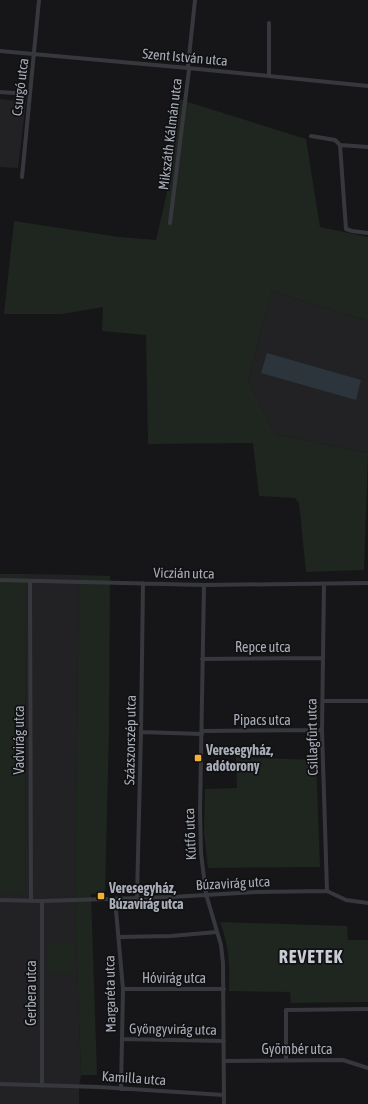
<svg xmlns="http://www.w3.org/2000/svg" width="368" height="1104" font-family="'Asap Condensed',sans-serif">
  <rect width="100%" height="100%" fill="#161618"/>
  <path fill="#222225" d="M 0,99 L 26,102 L 18,168 L 0,167 Z
    M 272,291 L 368,321 L 368,453 L 275,434 L 248,380 Z
    M 26,574 L 79,575 L 75,902 L 81,1075 L 79,1086 L 79,1104 L 0,1104 L 0,893 L 25,892 Z"/>
  <path fill="#1e261f" d="M 175,98 L 306,139 L 320,227 L 368,237 L 368,321 L 272,291 L 248,380 L 275,434 L 368,453 L 364,570 L 306,572 L 299,503 L 295,498 L 259,496 L 253,443 L 148,444 L 146,335 L 102,331 L 103,307 L 62,314 L 4,314 L 14,221 L 119,237 L 156,240 L 168,188 Z
    M 0,574 L 26,574 L 25,893 L 0,893 Z
    M 79,575 L 110,576 L 109,732 L 105,893 L 91,894 L 97,1075 L 81,1075 L 75,902 Z
    M 236,757 L 316,760 L 320,867 L 208,868 L 204,832 L 205,789 L 237,788 Z
    M 220,922 L 347,926 L 348,940 L 368,940 L 368,1002 L 291,1003 L 290,992 L 229,991 C 230,966 229,945 220,922 Z
    M 47,943 L 74,943 L 74,973 L 47,973 Z"/>
  <path fill="#2c353c" d="M 267,353 L 361,380 L 356,400 L 261,373 Z"/>
  <g fill="none" stroke-linecap="round" stroke-linejoin="round">
    <path stroke="#37383d" stroke-width="4" d="M 0,51 L 188,68 L 368,86
      M 269,76 L 269,23
      M 0,92 L 29,94
      M 311,136 L 335,140 L 340,145
      M 368,147 L 340,145 L 346,229 L 352,231 L 368,233
      M 22,177 L 39,0
      M 170,223 L 189,70 L 188,66 L 195,0
      M 0,580 L 204,585 L 368,583
      M 30,581 L 31,899
      M 324,584 L 322,730 L 327,891
      M 204,585 L 200,811 L 201,853 L 206,894 L 221,945 L 223,963 L 224,1104
      M 202,659 L 323,658
      M 323,701 L 368,701
      M 203,731 L 322,730
      M 141,732 L 202,734
      M 137,897 L 141,732 L 143,583
      M 115,899 L 123,989 L 121,1089
      M 0,900 L 42,901 L 172,897 L 256,892 L 327,891 L 346,900 L 368,903
      M 119,937 L 171,936 L 217,932
      M 123,989 L 224,989
      M 122,1039 L 224,1041
      M 286,1060 L 286,1010 L 368,1009
      M 225,1061 L 343,1060 L 368,1068
      M 0,1084 L 99,1087 L 224,1095
      M 42,1086 L 42,901"/>
  </g>
  <g fill="#f2b134" stroke="#111113" stroke-width="1.5">
    <rect x="194" y="754" width="8" height="8" rx="2"/>
    <rect x="97" y="892" width="8" height="8" rx="2"/>
  </g>
  <g text-anchor="middle" stroke-width="3.5" stroke-linejoin="round" paint-order="stroke">
    <g font-size="14" fill="#a8adb8" stroke="#111113">
      <text transform="translate(185 57) rotate(5)" y="5">Szent István utca</text>
      <text transform="translate(20 87) rotate(-83)" y="5">Csurgó utca</text>
      <text transform="translate(170 134) rotate(-83)" y="5">Mikszáth Kálmán utca</text>
      <text transform="translate(184 573) rotate(1)" y="5">Viczián utca</text>
      <text x="263" y="652">Repce utca</text>
      <text x="262" y="725">Pipacs utca</text>
      <text transform="translate(312 737) rotate(-91)" y="5">Csillagfürt utca</text>
      <text transform="translate(19 740) rotate(-90)" y="5">Vadvirág utca</text>
      <text transform="translate(130 740) rotate(-89)" y="5">Százszorszép utca</text>
      <text transform="translate(190 834) rotate(-92)" y="5">Kútfő utca</text>
      <text transform="translate(233 883) rotate(-3)" y="5">Búzavirág utca</text>
      <text x="174" y="983">Hóvirág utca</text>
      <text transform="translate(31 993) rotate(-90)" y="5">Gerbera utca</text>
      <text transform="translate(110 994) rotate(-91)" y="5">Margaréta utca</text>
      <text transform="translate(173 1029) rotate(1)" y="5">Gyöngyvirág utca</text>
      <text x="297" y="1054">Gyömbér utca</text>
      <text transform="translate(134 1078) rotate(4)" y="5">Kamilla utca</text>
    </g>
    <g font-size="14" font-weight="bold" fill="#a8adb8" stroke="#111113" text-anchor="start">
      <text x="206" y="755">Veresegyház,<tspan x="206" dy="16">adótorony</tspan></text>
      <text x="109" y="893">Veresegyház,<tspan x="109" dy="16">Búzavirág utca</tspan></text>
    </g>
    <g font-size="18" font-weight="bold" letter-spacing="1" fill="#c9ccd4" stroke="#111113">
      <text x="311" y="963">REVETEK</text>
    </g>
  </g>
</svg>
